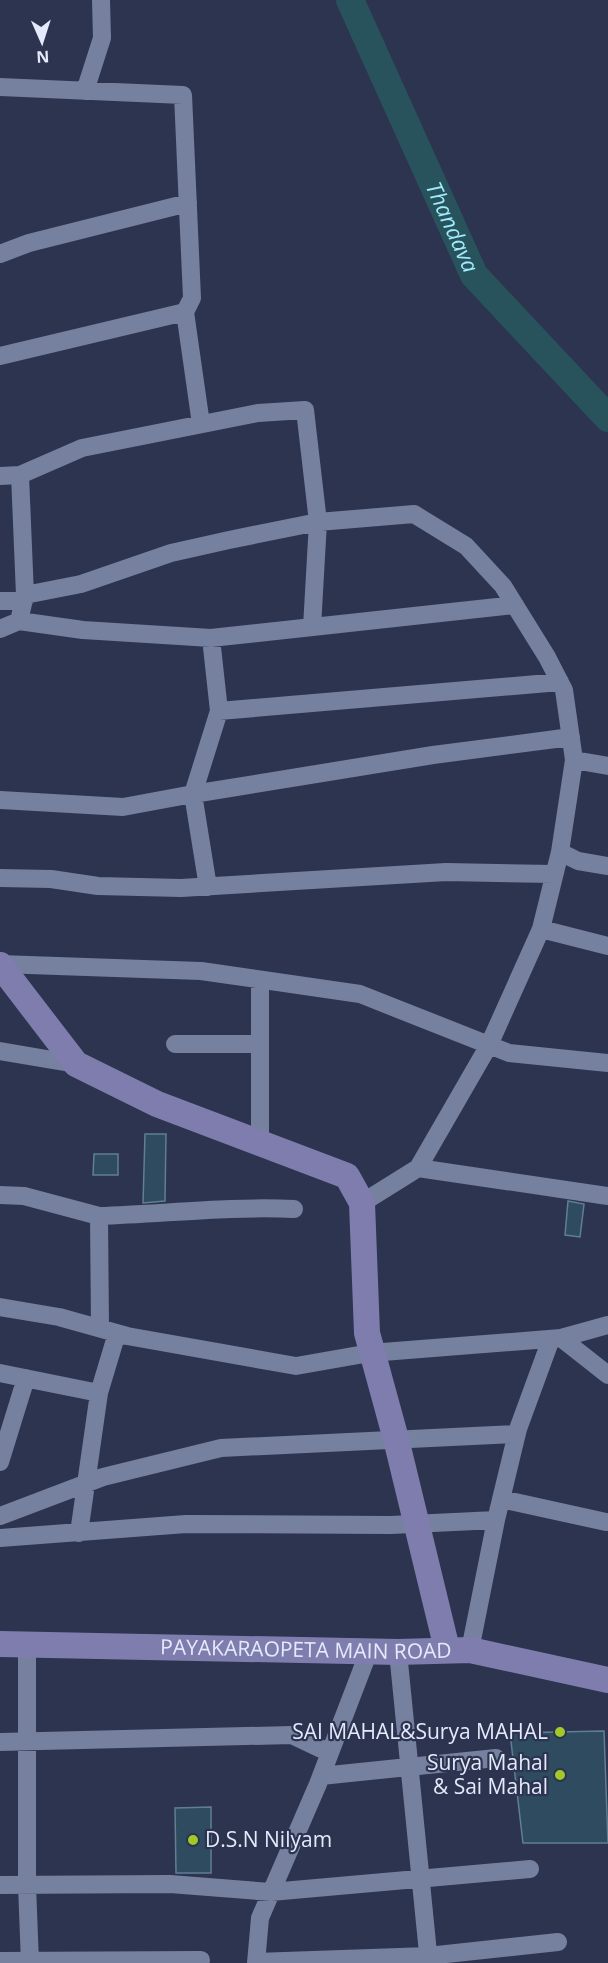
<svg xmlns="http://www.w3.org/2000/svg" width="608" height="1963" font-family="'Open Sans',sans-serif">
  <rect width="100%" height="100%" fill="#2c344f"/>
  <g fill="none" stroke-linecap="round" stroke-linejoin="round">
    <path stroke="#29535c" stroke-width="28" id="s1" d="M 350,0 L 474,275 L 608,418"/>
  </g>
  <path fill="#2f4b60" stroke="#607e95" stroke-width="1.5" d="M 145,1134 L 166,1134 L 165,1201 L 143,1203 Z
    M 94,1154 L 118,1154 L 118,1175 L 93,1175 Z
    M 568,1201 L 584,1204 L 580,1237 L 565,1235 Z
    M 604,1731 L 608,1843 L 523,1843 L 510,1733 Z
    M 211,1807 L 211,1873 L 176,1873 L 175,1808 Z"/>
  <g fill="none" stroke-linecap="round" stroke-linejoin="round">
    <path stroke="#7681a0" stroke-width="18" d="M 0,87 L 183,95 L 192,298 L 185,312 L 0,356
      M 85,91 L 102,38 L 101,0
      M 0,254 L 29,243 L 188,203
      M 185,312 L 201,424
      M 0,476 L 20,475 L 82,448 L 258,413 L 305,410 L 318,522 L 312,627
      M 25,595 L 81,584 L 171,553 L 229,540 L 318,522 L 414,514 L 466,546 L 503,586 L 547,657 L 564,690 L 574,760 L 560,852 L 541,929 L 489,1045 L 418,1168 L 362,1203
      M 0,601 L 24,601
      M 19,621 L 83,630 L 211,638 L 515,605
      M 0,629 L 19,621 L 25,595 L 20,475
      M 219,711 L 560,682
      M 574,760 L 608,766
      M 0,800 L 123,807 L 193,794 L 219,711 L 211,638
      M 560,852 L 578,861 L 608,866
      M 0,878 L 51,879 L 98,886 L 181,888 L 446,872 L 554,874
      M 208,887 L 193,794 L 433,755 L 571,737
      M 541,929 L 608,946
      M 0,964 L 201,971 L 360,994 L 509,1053 L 608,1063
      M 260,980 L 260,1143
      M 175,1044 L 260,1044
      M 0,1051 L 76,1064
      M 418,1168 L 608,1196
      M 0,1195 L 24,1196 L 99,1216 L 100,1328
      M 99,1216 C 164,1214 229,1206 294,1209
      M 0,1307 L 59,1317 L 127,1336 L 296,1366 L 370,1353 L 561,1338 L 608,1325
      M 561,1338 L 608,1375
      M 0,1373 L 99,1393
      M 0,1462 L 26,1378
      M 501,1499 L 606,1522
      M 0,1516 L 103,1477 L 221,1448 L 517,1434
      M 79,1533 L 99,1393 L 117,1333
      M 0,1538 L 186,1524 L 391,1525 L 496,1520
      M 27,1644 L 27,1885 L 30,1963
      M 470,1650 L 496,1520 L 518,1429 L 551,1339
      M 398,1652 L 429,1963
      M 0,1742 L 292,1735 L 330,1753
      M 321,1776 L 496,1758
      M 0,1885 L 170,1884 L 271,1892 L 530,1869
      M 0,1961 L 201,1960
      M 256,1962 L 428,1956 L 558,1942
      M 256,1963 L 260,1918 L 318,1784 L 369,1651"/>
    <g stroke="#7f7dad" stroke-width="26">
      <path d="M 0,965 L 76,1064 L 157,1104 L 347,1176 L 362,1203 L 367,1333 L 396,1439 L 447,1649"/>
      <path id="s2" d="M 0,1644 L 398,1652 L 470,1650 L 608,1680"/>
    </g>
  </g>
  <g fill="#a1c929" stroke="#2c344f" stroke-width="2">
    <circle cx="560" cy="1732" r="6"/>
    <circle cx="560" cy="1775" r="6"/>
    <circle cx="193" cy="1840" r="6"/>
  </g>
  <g text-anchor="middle" stroke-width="4.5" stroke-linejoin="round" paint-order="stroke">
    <g font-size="21" fill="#e4e9fb" stroke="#2c344f">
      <text dy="7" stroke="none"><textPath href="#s2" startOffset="306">PAYAKARAOPETA MAIN ROAD</textPath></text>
    </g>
    <g font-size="21" fill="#e4e9fb" stroke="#2c344f" text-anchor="end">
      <text x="548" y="1739">SAI MAHAL&amp;Surya MAHAL</text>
      <text x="548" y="1770">Surya Mahal<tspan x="548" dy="24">&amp; Sai Mahal</tspan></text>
      <text x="205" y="1847" text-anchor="start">D.S.N Nilyam</text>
    </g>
    <g font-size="22" font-style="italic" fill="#9debfb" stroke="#2c344f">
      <text dy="8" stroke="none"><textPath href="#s1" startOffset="249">Thandava</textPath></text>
    </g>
  </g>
  <g transform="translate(42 42) rotate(177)" stroke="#2c344f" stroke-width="4.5" paint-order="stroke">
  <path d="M0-4.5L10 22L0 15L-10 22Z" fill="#e4e9fb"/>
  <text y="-9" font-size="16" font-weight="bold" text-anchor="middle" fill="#e4e9fb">N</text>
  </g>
</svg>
